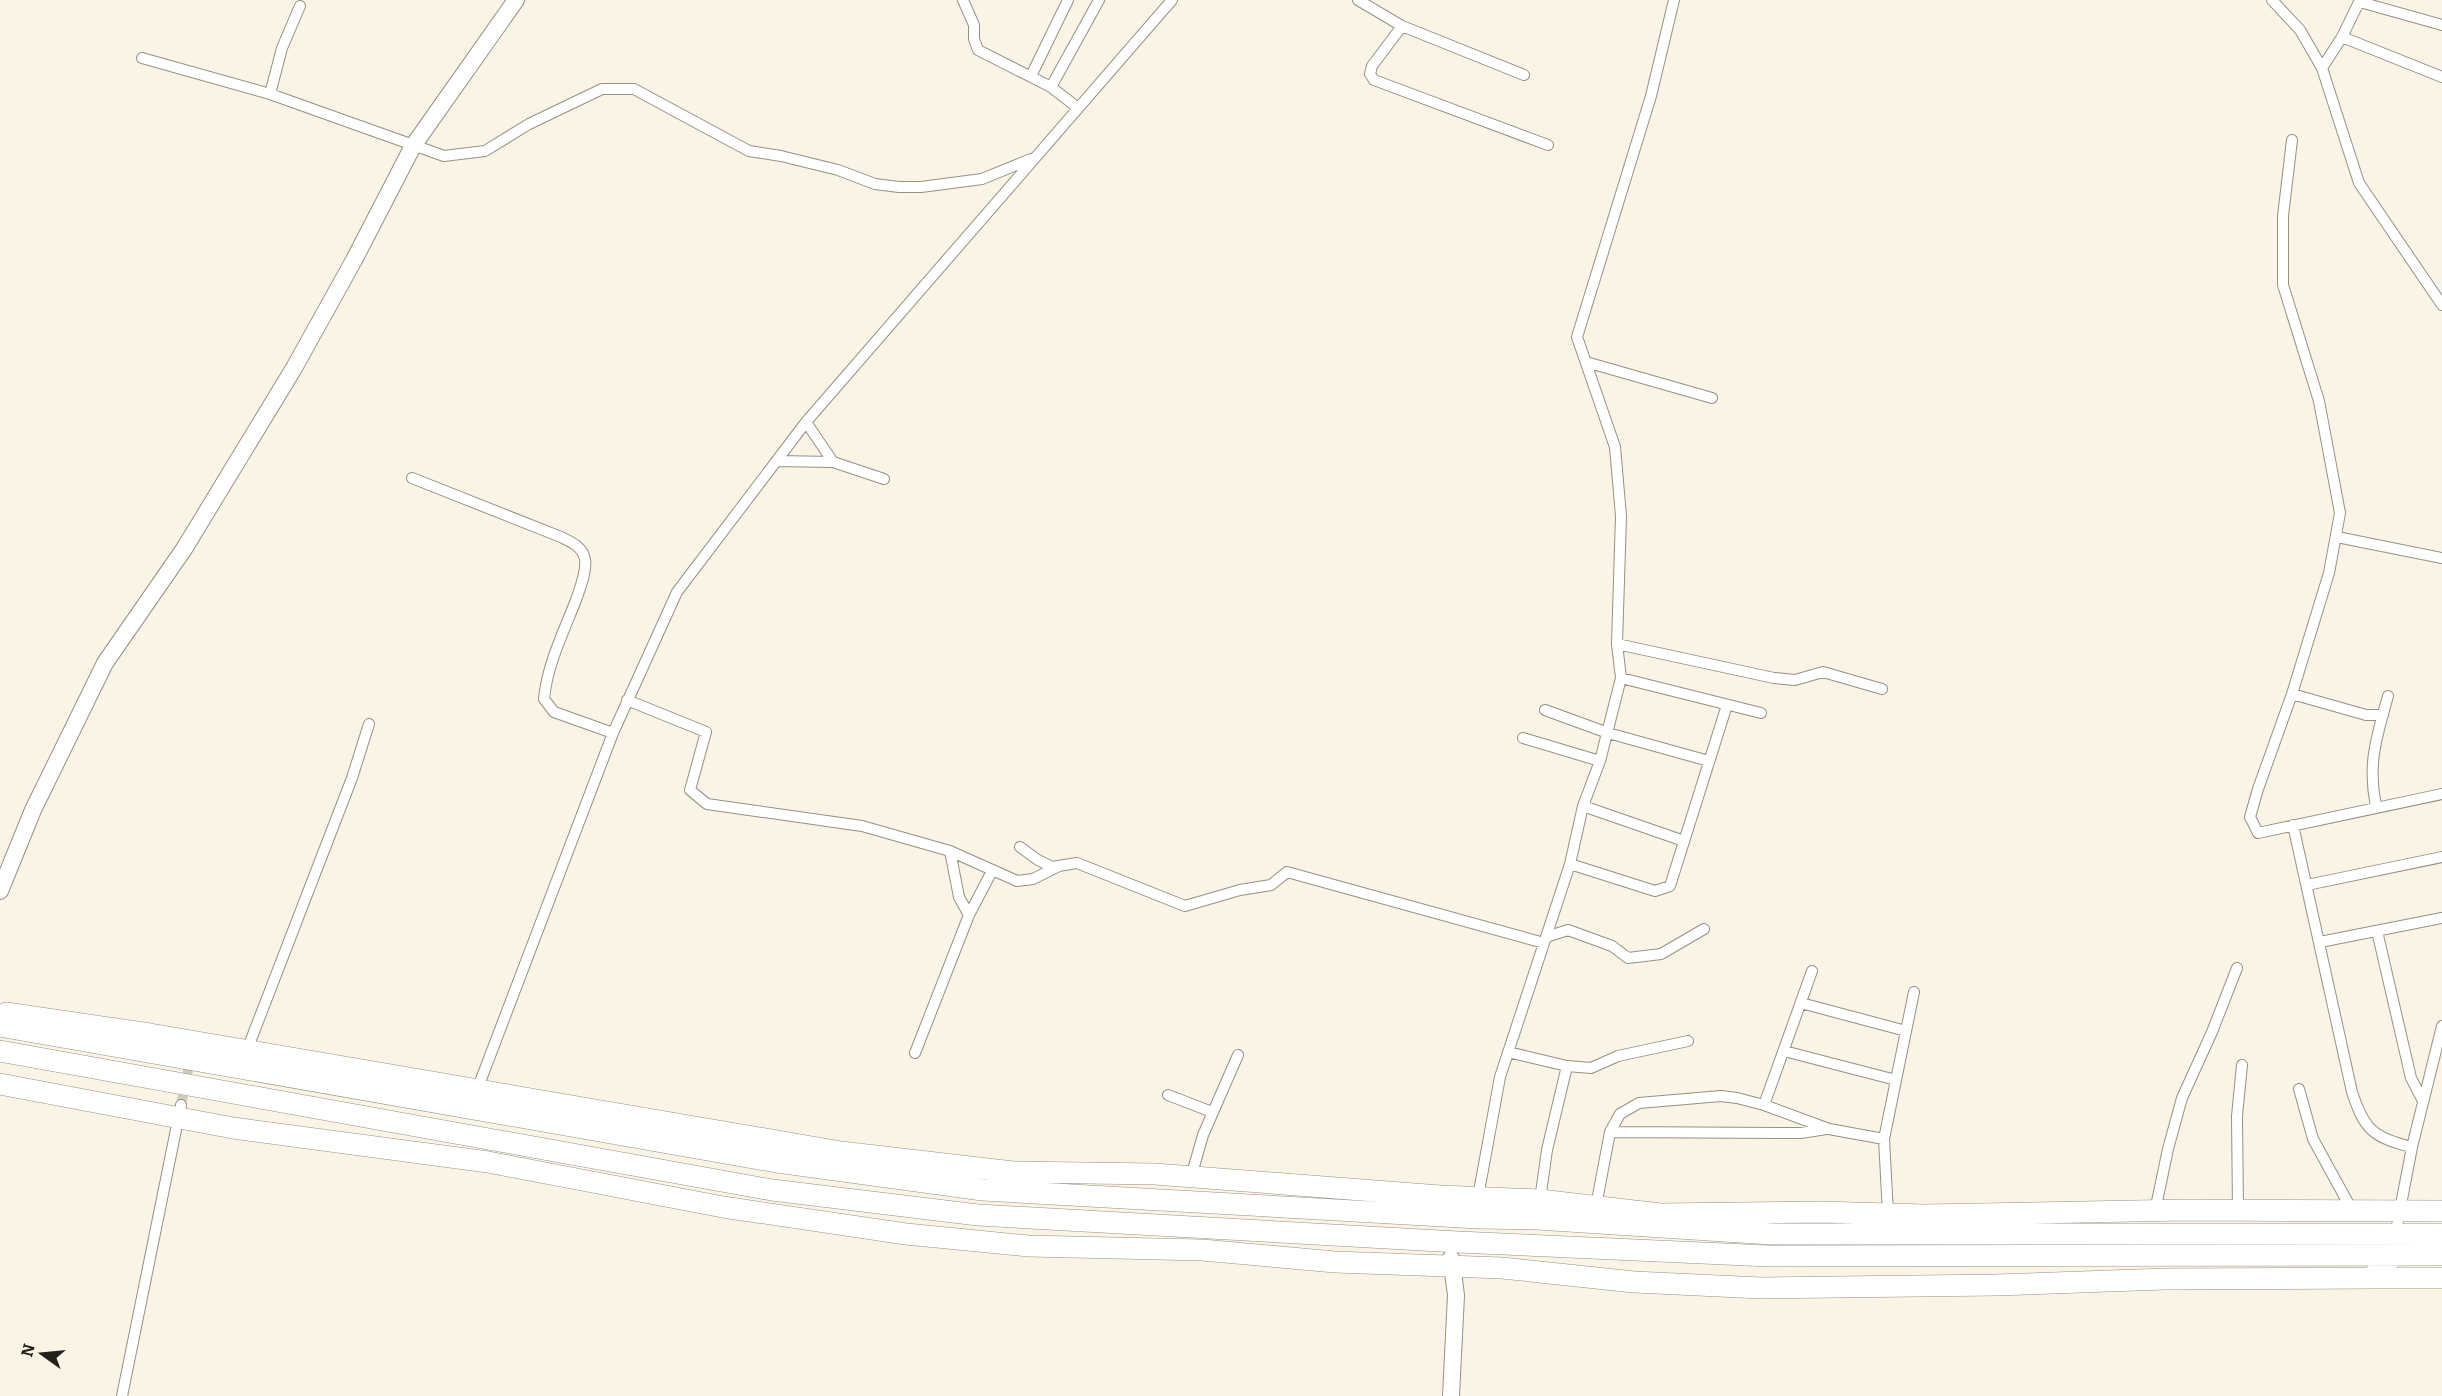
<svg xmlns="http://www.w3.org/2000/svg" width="2442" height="1396" font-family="Bitter,serif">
  <rect width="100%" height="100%" fill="#f9f4e6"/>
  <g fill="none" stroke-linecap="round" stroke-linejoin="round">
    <path stroke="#cecabd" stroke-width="10" stroke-dasharray="10 5" stroke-linecap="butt" d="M 181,1105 L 191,1055"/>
    <defs>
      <path id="street" d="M 963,0 L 974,25 L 974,39 L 978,50 L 1051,87 L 1078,108
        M 1358,0 L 1402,26 L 1524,75
        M 2272,0 L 2300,30 L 2322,68 L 2359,183 L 2442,305
        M 2360,2 L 2442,25
        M 1402,26 L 1372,66 L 1370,74 L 1374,80 L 1548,145
        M 2342,37 L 2442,77
        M 142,58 L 270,94 L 444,156 L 485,151 L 529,124 L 602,89 L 634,89 L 749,151 L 781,156 L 838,170 L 875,184 L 899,187 L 921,187 L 982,179 L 1031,159
        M 2322,68 L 2342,37 L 2360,0
        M 1031,76 L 1068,0
        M 1051,87 L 1099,0
        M 270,94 L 282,48 L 300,6
        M 2292,140 L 2283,216 L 2283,285 L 2319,401 L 2340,513 L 2329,573 L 2292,694 L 2258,789 L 2250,817 L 2258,833 L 2442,794
        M 1586,362 L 1712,398
        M 806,422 L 833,462
        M 777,461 L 833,462 L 884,479
        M 412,478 L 561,537 C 571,542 582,546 585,559 C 587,571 580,588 576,600 C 564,631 547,665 544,699 L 554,712 L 613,733
        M 2337,537 L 2442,558
        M 1617,644 L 1774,678 L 1795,680 L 1823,672 L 1882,689
        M 1621,678 L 1761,713
        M 2292,694 L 2366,715 L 2383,715
        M 627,700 L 706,732 L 690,790 L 707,804 L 862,826 L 950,851 L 1017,881 L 1033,879 L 1059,866
        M 1545,710 L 1608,733 L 1709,761
        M 1523,738 L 1600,761
        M 1583,806 L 1684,841
        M 2376,806 C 2367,764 2377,736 2388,696
        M 2293,825 L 2352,1092 C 2364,1129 2373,1138 2412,1147
        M 1020,847 L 1038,860 L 1052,867 L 1077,863 L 1185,906 L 1240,890 L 1271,885 L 1287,872 L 1544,943
        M 950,851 L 959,897 L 969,915
        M 1570,864 L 1655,891 L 1670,886 L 1727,705
        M 2307,885 L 2442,857
        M 2377,931 L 2411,1078 L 2423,1101
        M 1546,937 L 1568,930 L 1612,946 L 1628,958 L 1661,954 L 1704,929
        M 2320,942 L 2442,918
        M 1801,1003 L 1906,1031
        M 247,1050 L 352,778 L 369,724
        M 1784,1051 L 1896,1080
        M 1508,1052 L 1567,1066 L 1591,1068 L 1618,1056 L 1688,1041
        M 915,1053 L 969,915 L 992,871
        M 2299,1089 L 2313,1139 L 2353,1212
        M 477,1090 L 613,733 L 677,592 L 806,422 L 1172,0
        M 1168,1095 L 1212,1112
        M 1764,1105 L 1812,971
        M 1610,1132 L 1801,1133 L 1826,1129
        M 1191,1177 L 1203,1135 L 1238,1055
        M 1478,1197 L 1500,1077 L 1570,864 L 1583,806 L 1600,761 L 1621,678 L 1617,644 L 1621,516 L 1615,447 L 1577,337 L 1651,96 L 1674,0
        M 1540,1200 L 1547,1150 L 1567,1066
        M 1596,1206 L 1610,1132 L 1620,1114 L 1639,1103 L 1721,1096 L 1737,1098 L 1764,1105 L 1829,1129 L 1884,1139
        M 2155,1211 L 2168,1149 L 2182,1098 L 2212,1032 L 2237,968
        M 2238,1211 L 2237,1116 L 2242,1065
        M 1888,1214 L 1884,1139 L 1914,992
        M 2395,1236 L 2412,1147 L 2442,1026
        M 122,1396 L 181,1105"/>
      <path id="secondary" d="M 0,891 L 33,810 L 105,663 L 184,549 L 294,368 L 354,260 L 413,146 L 516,0
        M 1451,1396 L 1456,1295 L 1451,1258"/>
      <path id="highway" d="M 6,1013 L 150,1034 L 841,1152 L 1013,1172 L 1155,1174 L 1440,1196 L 1540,1200 L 1660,1214 L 1821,1212 L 1924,1215 L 2186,1210 L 2442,1211
        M 0,1026 L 777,1162 L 983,1190 L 1478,1218 L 1537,1219 L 1771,1234 L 2442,1234
        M 0,1051 L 772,1190 L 978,1215 L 1458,1242 L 1769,1256 L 2442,1255
        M 0,1084 L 233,1128 L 488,1162 L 723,1207 L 906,1234 L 1028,1246 L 1202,1250 L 1335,1262 L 1502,1268 L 1634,1282 L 1761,1288 L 1996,1285 L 2165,1279 L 2371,1278 L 2394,1255
        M 2371,1278 L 2442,1278"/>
    </defs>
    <use href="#street" stroke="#959184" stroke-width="12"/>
    <use href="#secondary" stroke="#959184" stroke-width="18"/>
    <use href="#highway" stroke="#959184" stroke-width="22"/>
    <use href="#street" stroke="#fff" stroke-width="10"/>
    <use href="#secondary" stroke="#fff" stroke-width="16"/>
    <use href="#highway" stroke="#fff" stroke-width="21"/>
  </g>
  <g transform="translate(42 1354) rotate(285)" stroke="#f9f4e6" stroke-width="4.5" paint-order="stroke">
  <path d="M0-4.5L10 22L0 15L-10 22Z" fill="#21201a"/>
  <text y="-9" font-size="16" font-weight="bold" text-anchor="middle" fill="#21201a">N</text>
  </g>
</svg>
